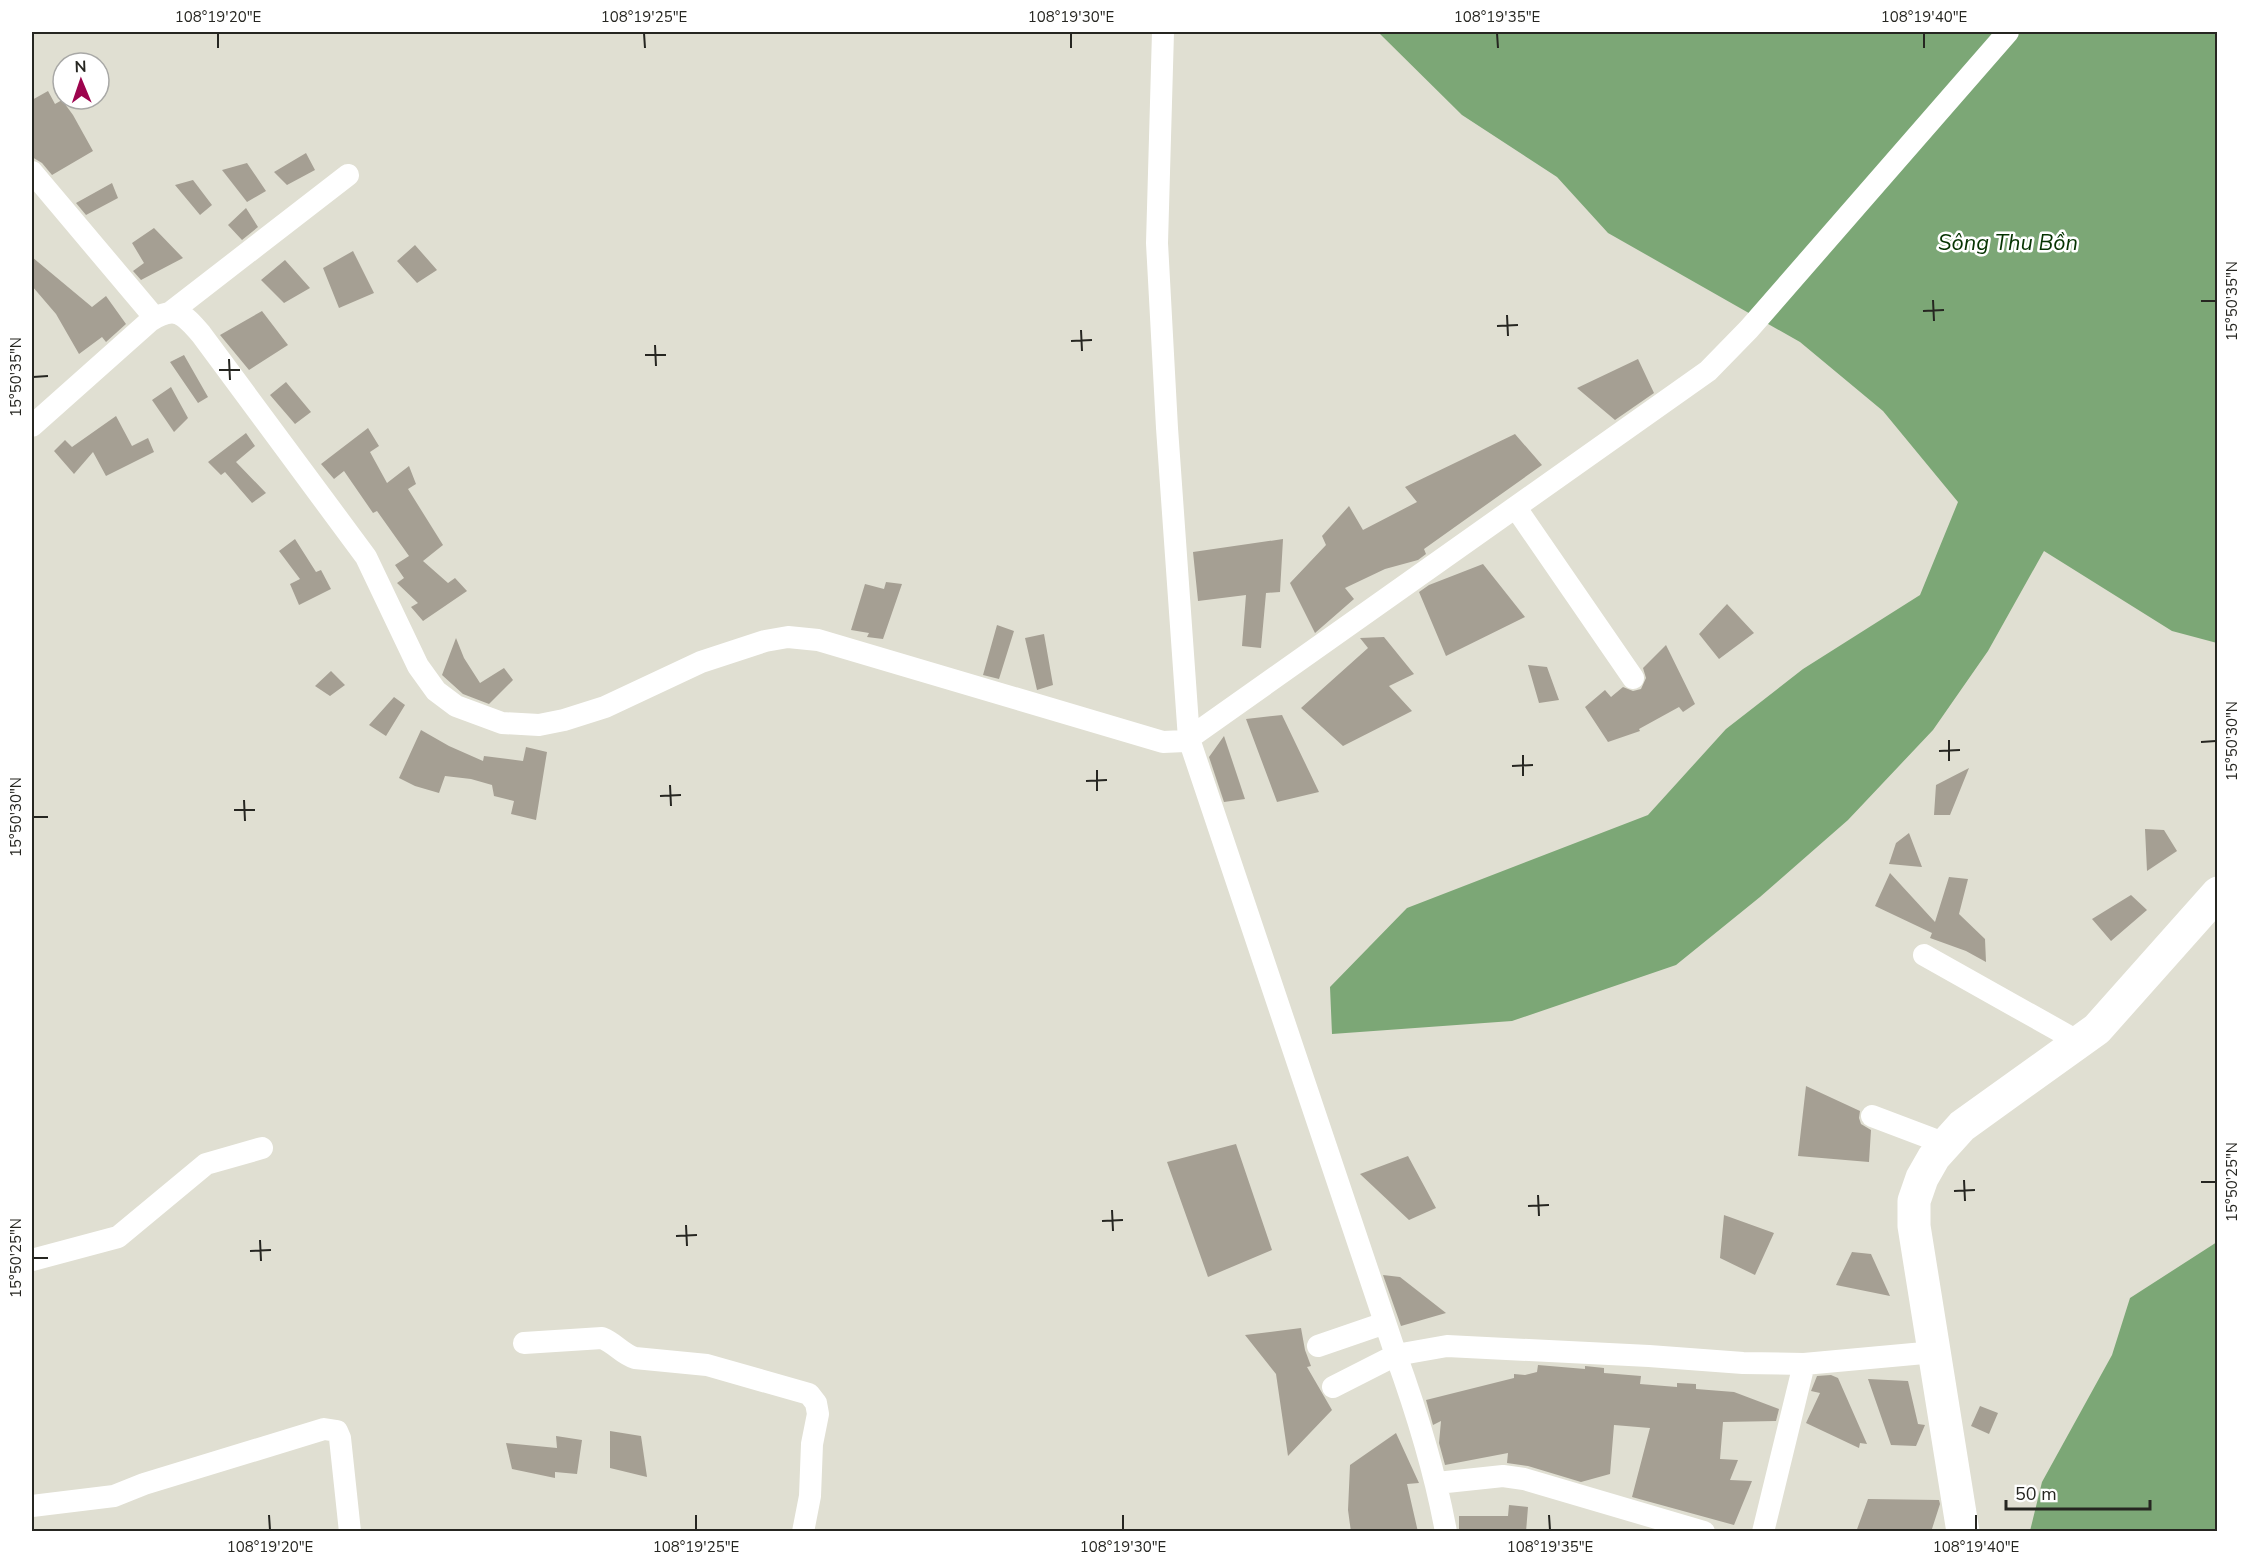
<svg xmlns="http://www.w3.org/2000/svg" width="2249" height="1563" font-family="'Nunito Sans',sans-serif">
  <rect width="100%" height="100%" fill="#e0dfd2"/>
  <path fill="#7ca776" d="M 1378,32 L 2217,32 L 2217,643 L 2172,631 L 2044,551 L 1988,651 L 1933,730 L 1848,820 L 1760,897 L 1676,965 L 1512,1021 L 1332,1034 L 1330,987 L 1407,908 L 1648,815 L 1726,729 L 1803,669 L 1920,595 L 1958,502 L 1883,411 L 1800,342 L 1608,233 L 1557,177 L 1462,115 Z
    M 2217,1242 L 2217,1531 L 2030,1531 L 2042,1482 L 2112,1355 L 2130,1298 Z"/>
  <path fill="#a59f93" d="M 48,91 L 55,104 L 62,100 L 73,115 L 93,151 L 52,175 L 42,163 L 32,157 L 32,100 Z
    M 306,153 L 315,170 L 287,185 L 274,172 Z
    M 247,163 L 266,191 L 247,202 L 222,170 Z
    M 193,180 L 212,205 L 200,215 L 175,185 Z
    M 112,183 L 118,198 L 86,215 L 76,203 Z
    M 246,208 L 258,227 L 242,240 L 228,225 Z
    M 154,228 L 183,258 L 141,280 L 133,271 L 144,263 L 132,243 Z
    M 415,245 L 437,270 L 417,283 L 397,261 Z
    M 353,251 L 374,293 L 339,308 L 323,268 Z
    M 32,257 L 92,307 L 106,296 L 126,324 L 106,342 L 102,337 L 79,354 L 56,314 L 32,286 Z
    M 285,260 L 310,288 L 284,303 L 261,280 Z
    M 262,311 L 288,345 L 249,370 L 220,335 Z
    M 184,355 L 208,397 L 198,403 L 170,362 Z
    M 1638,359 L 1654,393 L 1615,420 L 1577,388 Z
    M 286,382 L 311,412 L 295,424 L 270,395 Z
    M 171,387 L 188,418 L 174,432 L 152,400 Z
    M 116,416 L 132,446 L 148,438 L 154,452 L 106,476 L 93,452 L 74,474 L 54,451 L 65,440 L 72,447 Z
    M 368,428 L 379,446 L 370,452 L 387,483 L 409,466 L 416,484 L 408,489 L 443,545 L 423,561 L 448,583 L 455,578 L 467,591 L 423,621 L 411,607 L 418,603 L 397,583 L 404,578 L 395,565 L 409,556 L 377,511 L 373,513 L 344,471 L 334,479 L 321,464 Z
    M 246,433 L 255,446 L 236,462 L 266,493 L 252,503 L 225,472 L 221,475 L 208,462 Z
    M 1515,434 L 1542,465 L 1424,549 L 1426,554 L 1418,560 L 1385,569 L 1345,588 L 1354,599 L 1315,633 L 1290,583 L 1326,545 L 1322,536 L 1349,506 L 1363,530 L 1417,502 L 1405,487 Z
    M 295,539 L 316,572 L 321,570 L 331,589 L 299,605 L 290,584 L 300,579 L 279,551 Z
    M 1283,539 L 1280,592 L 1266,593 L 1261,648 L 1242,646 L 1246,595 L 1198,601 L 1193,552 Z
    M 1483,564 L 1525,617 L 1446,656 L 1419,592 L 1429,585 Z
    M 886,582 L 902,584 L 883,639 L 867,637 L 869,633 L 851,630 L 865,584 L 884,589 Z
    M 1727,604 L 1754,633 L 1719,659 L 1699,634 Z
    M 997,625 L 1014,631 L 999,679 L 983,675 Z
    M 1044,634 L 1053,685 L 1037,690 L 1025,638 Z
    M 1384,637 L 1414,674 L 1389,686 L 1412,711 L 1343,746 L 1301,708 L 1368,648 L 1360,638 Z
    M 456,638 L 464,658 L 480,683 L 504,668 L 513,680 L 489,704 L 463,694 L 442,675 Z
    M 1666,645 L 1695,704 L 1683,712 L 1679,707 L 1639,729 L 1640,731 L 1608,742 L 1585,707 L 1605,690 L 1611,697 L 1623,687 L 1633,691 L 1641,689 L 1646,678 L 1643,668 Z
    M 1528,665 L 1547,667 L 1559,700 L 1539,703 Z
    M 331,671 L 345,685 L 330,696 L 315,686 Z
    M 394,697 L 405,705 L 386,736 L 369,725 Z
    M 1282,715 L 1319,792 L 1277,802 L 1246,719 Z
    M 421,730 L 449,746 L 483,761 L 484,756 L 523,761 L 526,747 L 547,752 L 536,820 L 511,814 L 514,801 L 494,796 L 492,785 L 471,779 L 445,776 L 439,793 L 415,786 L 399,778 Z
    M 1224,736 L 1245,799 L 1224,802 L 1209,757 Z
    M 1969,768 L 1950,815 L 1934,815 L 1936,785 Z
    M 2145,829 L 2164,830 L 2177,851 L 2147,871 Z
    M 1909,833 L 1922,867 L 1889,864 L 1896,843 Z
    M 1890,873 L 1935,922 L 1949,877 L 1968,879 L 1959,914 L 1985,939 L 1986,962 L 1966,951 L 1930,938 L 1932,933 L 1875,906 Z
    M 2131,895 L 2147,910 L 2111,941 L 2092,919 Z
    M 1806,1086 L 1860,1111 L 1859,1118 L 1861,1124 L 1871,1130 L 1869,1162 L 1798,1156 Z
    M 1236,1144 L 1272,1250 L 1208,1277 L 1167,1162 Z
    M 1408,1156 L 1436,1208 L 1409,1220 L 1360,1174 Z
    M 1724,1215 L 1774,1233 L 1755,1275 L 1720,1258 Z
    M 1852,1252 L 1871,1254 L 1890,1296 L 1836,1285 Z
    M 1383,1275 L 1400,1277 L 1446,1313 L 1401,1326 Z
    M 1301,1328 L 1305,1350 L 1311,1366 L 1307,1367 L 1332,1410 L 1288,1456 L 1276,1374 L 1245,1335 Z
    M 1538,1365 L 1585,1369 L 1585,1366 L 1604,1368 L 1604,1373 L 1641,1376 L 1640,1384 L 1677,1387 L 1677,1383 L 1696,1384 L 1696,1389 L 1734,1392 L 1779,1409 L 1776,1421 L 1723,1422 L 1720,1459 L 1738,1460 L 1730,1480 L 1752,1481 L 1734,1525 L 1632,1497 L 1650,1428 L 1614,1425 L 1610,1474 L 1581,1482 L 1528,1466 L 1507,1463 L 1508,1453 L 1445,1465 L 1439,1443 L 1441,1421 L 1433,1425 L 1426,1400 L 1514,1378 L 1514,1374 L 1525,1375 L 1537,1372 Z
    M 1831,1375 L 1838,1378 L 1867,1444 L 1860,1443 L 1859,1448 L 1806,1423 L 1820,1393 L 1811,1391 L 1817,1376 Z
    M 1868,1379 L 1908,1381 L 1918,1424 L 1925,1425 L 1916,1446 L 1891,1445 Z
    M 1980,1406 L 1998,1413 L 1989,1434 L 1971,1426 Z
    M 610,1431 L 641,1436 L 647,1477 L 610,1468 Z
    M 1396,1433 L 1419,1483 L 1407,1484 L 1418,1532 L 1351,1532 L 1348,1510 L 1350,1465 Z
    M 556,1436 L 582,1440 L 577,1474 L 555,1472 L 555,1478 L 512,1469 L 506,1443 L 557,1448 Z
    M 1868,1499 L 1939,1500 L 1940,1504 L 1931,1532 L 1856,1532 Z
    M 1509,1505 L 1528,1507 L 1526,1532 L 1459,1532 L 1459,1516 L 1508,1516 Z"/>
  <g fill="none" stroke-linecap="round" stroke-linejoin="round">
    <path stroke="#fff" stroke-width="22" d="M 1163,32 L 1157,243 L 1167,428 L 1189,739 L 1396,1355 C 1417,1413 1435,1471 1446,1532
      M 32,172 L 155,318
      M 171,312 L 348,175
      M 32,426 L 150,321 C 175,305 183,313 201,334 L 366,557 L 418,666 L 436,691 L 456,706 L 502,723 L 539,725 L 564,720 L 605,707 L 701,662 L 765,641 L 788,637 L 818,640 L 1163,742 L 1185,741 L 1708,371 L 1749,329 L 2008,32
      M 1516,508 L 1633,678
      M 1924,955 L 2079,1042
      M 1872,1116 L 1946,1144
      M 32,1260 L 118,1237 L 206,1164 L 262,1148
      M 524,1343 L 602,1338 C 615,1343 622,1354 635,1358 L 707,1365 L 809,1394 L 816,1403 L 818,1414 L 812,1444 L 810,1496 L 803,1532
      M 1318,1346 L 1385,1323
      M 1333,1387 L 1396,1355 L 1447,1346 L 1649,1356 L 1743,1363 L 1804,1364 L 1935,1352
      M 1437,1483 L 1503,1476 L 1524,1479 L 1704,1532
      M 32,1506 L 114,1496 L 144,1484 L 324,1429 L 337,1431 L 340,1438 L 350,1532
      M 1763,1532 L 1804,1364"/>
    <path stroke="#fff" stroke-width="33" d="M 1963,1532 L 1914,1226 L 1914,1201 L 1922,1178 L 1934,1157 L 1962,1126 L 2097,1029 L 2218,893"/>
  </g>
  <path fill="none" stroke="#262621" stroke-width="2" d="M 218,33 L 218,48M 644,33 L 645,48M 1071,33 L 1071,48M 1497,33 L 1498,48M 1924,33 L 1924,48M 1933,300 L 1934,321M 2201,301 L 2216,301M 1923,311 L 1944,310M 1507,315 L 1508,336M 1497,326 L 1518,325M 1081,330 L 1082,351M 1071,341 L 1092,340M 655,345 L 656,366M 645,355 L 666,355M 229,359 L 230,380M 219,370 L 240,370M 33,377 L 48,376M 1949,740 L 1949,761M 2201,742 L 2216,741M 1939,751 L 1960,750M 1523,755 L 1523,776M 1512,766 L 1533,765M 1097,770 L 1097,791M 1086,781 L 1107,780M 670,785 L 671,806M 660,796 L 681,795M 244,800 L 245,821M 234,810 L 255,810M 33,817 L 48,817M 1964,1180 L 1965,1201M 2201,1182 L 2216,1182M 1954,1191 L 1975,1190M 1538,1195 L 1539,1216M 1528,1206 L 1549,1205M 1112,1210 L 1113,1231M 1102,1221 L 1123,1220M 686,1225 L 687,1246M 676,1236 L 697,1235M 260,1240 L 261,1261M 250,1251 L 271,1250M 33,1258 L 48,1258M 269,1515 L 270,1530M 696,1515 L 696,1530M 1123,1515 L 1123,1530M 1549,1515 L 1550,1530M 1976,1515 L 1976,1530"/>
  <g text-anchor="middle" stroke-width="5" stroke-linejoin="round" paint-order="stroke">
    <g font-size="22" font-style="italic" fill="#053301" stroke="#fff">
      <text x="2008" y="250">Sông Thu Bồn</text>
    </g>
  </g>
  <rect width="2249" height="1563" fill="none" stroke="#ffffff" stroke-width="66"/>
  <g transform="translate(81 81) rotate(358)"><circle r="28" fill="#ffffff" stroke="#a8a8a6" stroke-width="1.5"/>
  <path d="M0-4.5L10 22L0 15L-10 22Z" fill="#9d044e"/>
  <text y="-9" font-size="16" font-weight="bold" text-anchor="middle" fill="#262621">N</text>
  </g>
  <path d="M2006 1500v9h144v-9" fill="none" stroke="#262621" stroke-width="3"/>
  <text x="2015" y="1500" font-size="18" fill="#262621" stroke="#ffffff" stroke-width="4.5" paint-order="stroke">50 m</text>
  <rect x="33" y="33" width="2183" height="1497" fill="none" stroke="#262621" stroke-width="2"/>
  <g font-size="15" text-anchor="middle" fill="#262621">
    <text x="218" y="22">108°19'20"E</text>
    <text x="644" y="22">108°19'25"E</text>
    <text x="1071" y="22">108°19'30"E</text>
    <text x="1497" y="22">108°19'35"E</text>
    <text x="1924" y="22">108°19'40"E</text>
    <text transform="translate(2232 301) rotate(-90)" y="5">15°50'35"N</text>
    <text transform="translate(16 377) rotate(-90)" y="5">15°50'35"N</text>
    <text transform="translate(2232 741) rotate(-90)" y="5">15°50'30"N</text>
    <text transform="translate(16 817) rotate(-90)" y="5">15°50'30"N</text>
    <text transform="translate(2232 1182) rotate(-90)" y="5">15°50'25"N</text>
    <text transform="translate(16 1258) rotate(-90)" y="5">15°50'25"N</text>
    <text x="270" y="1552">108°19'20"E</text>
    <text x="696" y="1552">108°19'25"E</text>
    <text x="1123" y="1552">108°19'30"E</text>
    <text x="1550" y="1552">108°19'35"E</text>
    <text x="1976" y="1552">108°19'40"E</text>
  </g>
</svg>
